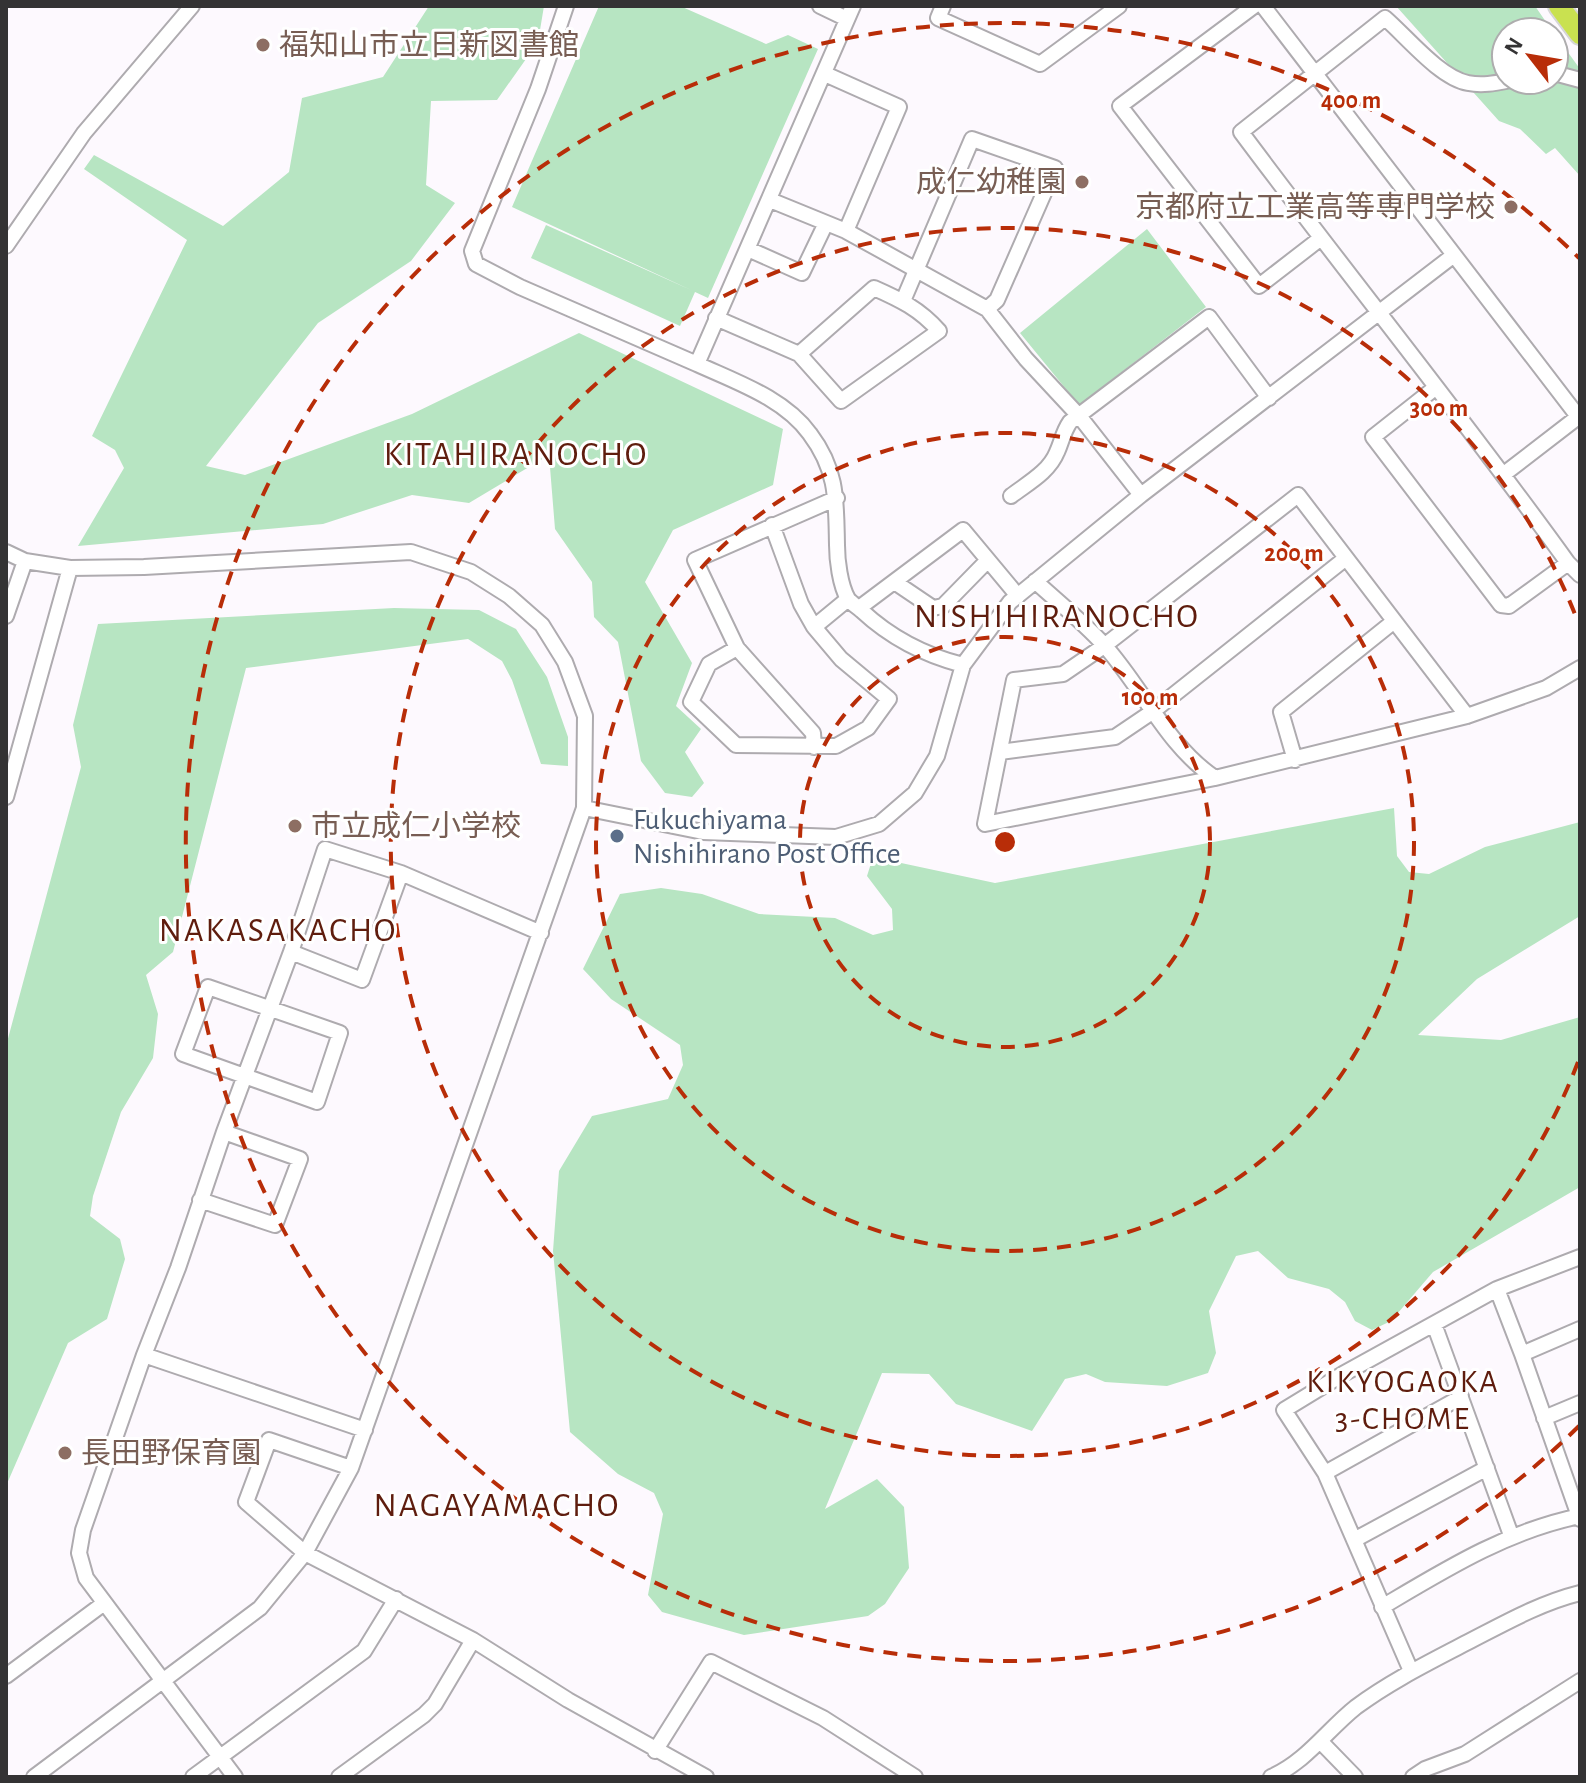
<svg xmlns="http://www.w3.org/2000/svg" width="1586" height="1783" font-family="'Alegreya Sans','Noto Sans JP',sans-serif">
  <rect width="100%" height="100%" fill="#fdf9fe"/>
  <path fill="#b7e5c2" d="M 429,6 L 544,6 L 538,42 L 497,100 L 431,101 L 426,185 L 455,203 L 411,261 L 318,323 L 206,466 L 245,475 L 412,414 L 579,333 L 783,429 L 773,485 L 673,530 L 645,582 L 692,663 L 676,706 L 701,729 L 685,752 L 704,783 L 692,797 L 665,793 L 641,761 L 618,642 L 594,617 L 592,582 L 555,529 L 549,455 L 469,503 L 412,495 L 323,524 L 78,546 L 124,468 L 115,450 L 92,436 L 187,240 L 84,169 L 94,155 L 223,226 L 289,172 L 302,98 L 383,77 Z
    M 599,6 L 680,6 L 766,44 L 788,35 L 818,49 L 708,298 L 695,292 L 680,326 L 531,258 L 546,225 L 691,290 L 512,207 Z
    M 1396,6 L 1535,6 L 1553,32 L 1506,32 L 1506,80 L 1554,80 L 1554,33 L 1580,69 L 1580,176 L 1555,148 L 1546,154 L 1520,129 L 1499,121 Z
    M 1147,229 L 1206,307 L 1079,405 L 1020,333 Z
    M 394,608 L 479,610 L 516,629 L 547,677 L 568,737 L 568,766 L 541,764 L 512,680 L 502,661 L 468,639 L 246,668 L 173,952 L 146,975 L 158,1014 L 153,1058 L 121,1112 L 93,1196 L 90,1216 L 120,1239 L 125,1259 L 107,1319 L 68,1343 L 6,1486 L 6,1046 L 81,767 L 73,725 L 98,624 Z
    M 1394,808 L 1397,856 L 1409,872 L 1429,874 L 1485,847 L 1580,822 L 1580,916 L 1477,979 L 1418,1035 L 1501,1040 L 1580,1017 L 1580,1187 L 1433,1272 L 1391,1321 L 1372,1330 L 1355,1321 L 1345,1302 L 1329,1289 L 1288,1278 L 1258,1251 L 1236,1256 L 1209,1311 L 1216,1353 L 1208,1373 L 1167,1386 L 1105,1382 L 1086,1374 L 1065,1379 L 1032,1431 L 956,1404 L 929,1374 L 882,1373 L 825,1509 L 877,1479 L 904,1507 L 909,1568 L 885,1604 L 868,1616 L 744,1635 L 662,1612 L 648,1595 L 663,1514 L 654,1493 L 618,1474 L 570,1432 L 553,1251 L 559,1171 L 592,1116 L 668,1099 L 683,1065 L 680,1045 L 611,999 L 583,969 L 620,894 L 661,888 L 702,894 L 759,914 L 835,918 L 873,935 L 893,930 L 892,909 L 867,876 L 873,857 L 995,883 Z"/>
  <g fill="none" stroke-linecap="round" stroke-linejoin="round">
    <defs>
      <path id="minor" d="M 566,6 L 538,89 L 472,251 L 476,264 L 520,287 L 697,364
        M 820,6 L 847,19
        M 853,6 L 697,364 C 736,382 784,398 810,434 C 838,471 836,502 837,545 C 837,560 840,585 848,599 C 851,603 858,607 862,611 C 891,638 924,655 963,665
        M 943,6 L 938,18 L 1040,64 L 1119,6
        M 1254,6 L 1120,106 L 1259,286 L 1321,238
        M 1263,6 L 1580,419
        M 1554,73 L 1580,80
        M 825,74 L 899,107 L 846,231
        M 1511,80 C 1496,83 1483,86 1468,83 C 1440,78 1407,37 1385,18 L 1241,132 C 1349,277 1463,417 1568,563 L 1580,575
        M 770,200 L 846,231 L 987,309 L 1026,359 L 1080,417 L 1141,495
        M 6,246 L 84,133 L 192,6
        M 748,249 L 802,273 L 826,223
        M 903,301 L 972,139 L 1055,168 L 997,300 L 987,309
        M 716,318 L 799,354 L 841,401 L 939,331 C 920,309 899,299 874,288 L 799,354
        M 1435,388 L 1373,437 L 1501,605 L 1509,606 L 1568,563
        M 1504,474 L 1578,417
        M 1011,496 C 1028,483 1049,472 1057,452 C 1062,441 1063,432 1070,422 L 1209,317 L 1269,398
        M 837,498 L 695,560 L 737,648 L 709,664 L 691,702 L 736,745 L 836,746 L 868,728 L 889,699 L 841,659 L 814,627 L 848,599
        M 772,525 L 801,604 L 814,627
        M 6,552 L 25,561 L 70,568 L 144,567 L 411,552 L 471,572 L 509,596 L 542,625 L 565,662 L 585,716 L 584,808 L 351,1468 L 305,1553 L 260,1608 L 34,1777
        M 1035,581 C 1058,602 1083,622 1104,645 C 1143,688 1166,745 1215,778 L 1467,716 L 1546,688 L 1580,668
        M 896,583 L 933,608 L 943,606 L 988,560
        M 859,608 L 963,530 L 1018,596
        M 6,616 L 25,561
        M 737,648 L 813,733 L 814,747
        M 1000,752 L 1115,737 L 1152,712 L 1346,558
        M 1295,760 L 1281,712 L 1393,622
        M 1215,778 L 985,824 L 1014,680 L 1063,674 L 1104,646 L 1298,495 L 1467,716
        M 6,797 L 70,568
        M 584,808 L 703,832 L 836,837 L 879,824 L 915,793 L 937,756 L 963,665 L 1010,602 L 1141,495 L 1454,255
        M 291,952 L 362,980 L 401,873
        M 208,987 L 340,1033 L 317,1102 L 183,1054 Z
        M 200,1200 L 275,1225 L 300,1159 L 224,1132
        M 1497,1289 L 1522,1354 L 1580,1519
        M 1434,1324 L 1511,1535
        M 1522,1354 L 1580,1329
        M 144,1355 L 365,1430
        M 1544,1418 L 1580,1403
        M 351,1468 L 269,1440 L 246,1502 L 305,1553 L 473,1640 L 568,1700 L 706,1777
        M 1325,1473 L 1461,1397
        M 1354,1540 L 1487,1468
        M 1382,1607 C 1446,1569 1507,1531 1580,1516
        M 1411,1671 L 1325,1473 L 1284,1410 L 1343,1374 L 1497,1289 L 1580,1257
        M 6,1676 L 103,1604
        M 1321,1742 L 1355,1777
        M 655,1751 L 711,1662 L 823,1718 L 915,1777
        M 193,1777 L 364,1651 L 396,1599
        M 235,1777 L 86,1578 L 79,1553 L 83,1530 L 144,1355 L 178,1268 L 224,1132 L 291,952 L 325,849 L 401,873 L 541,933
        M 339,1777 L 424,1715 L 435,1704 L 473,1640
        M 1271,1777 C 1306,1762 1327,1730 1356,1707 C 1391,1681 1430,1662 1468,1642 C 1505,1623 1540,1603 1580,1593
        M 1413,1777 L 1425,1769 L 1465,1754 L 1580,1681"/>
      <path id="highway" d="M 1559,6 L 1580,34"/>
    </defs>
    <use href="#minor" stroke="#aeabaf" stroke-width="18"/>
    <use href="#highway" stroke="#d6d6d6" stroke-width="24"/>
    <use href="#minor" stroke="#fff" stroke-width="14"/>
    <use href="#highway" stroke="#c9e150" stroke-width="20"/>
  </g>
  <g fill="none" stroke="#b82d08" stroke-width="4" stroke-dasharray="14 10">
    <circle cx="1005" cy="842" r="205"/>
    <circle cx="1005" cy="842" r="409"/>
    <path d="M1578 1062A614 614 0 1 1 1578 622"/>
    <path d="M1579 1426A819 819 0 1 1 1579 258"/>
  </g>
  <g fill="#8d6e63" stroke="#fff" stroke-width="3">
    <circle cx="263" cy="45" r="8"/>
    <circle cx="1082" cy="182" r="8"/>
    <circle cx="1511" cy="207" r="8"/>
    <circle cx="295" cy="826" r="8"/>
    <circle cx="65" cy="1453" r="8"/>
  </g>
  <circle fill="#5c6f8a" stroke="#fff" stroke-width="3" cx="617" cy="836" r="8"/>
  <g text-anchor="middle" stroke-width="6" stroke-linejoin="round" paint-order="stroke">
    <g font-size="30" fill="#785e54" stroke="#fff" text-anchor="start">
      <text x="279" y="55">福知山市立日新図書館</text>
      <text x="1066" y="192" text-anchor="end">成仁幼稚園</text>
      <text x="1495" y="217" text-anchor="end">京都府立工業高等専門学校</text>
      <text x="311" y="836">市立成仁小学校</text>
      <text x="81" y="1463">長田野保育園</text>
    </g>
    <g font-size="30" fill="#4e5e75" stroke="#fff" text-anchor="start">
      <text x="633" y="829">Fukuchiyama<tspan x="633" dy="34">Nishihirano Post Office</tspan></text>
    </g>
    <g font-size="32" letter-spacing="2" fill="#5f1d0e" stroke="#fff">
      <text x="1403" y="1392">KIKYOGAOKA<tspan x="1403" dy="37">3-CHOME</tspan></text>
    </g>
    <g font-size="34" letter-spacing="2" fill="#5f1d0e" stroke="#fff">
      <text x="516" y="465">KITAHIRANOCHO</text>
      <text x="1057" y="627">NISHIHIRANOCHO</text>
      <text x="278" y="941">NAKASAKACHO</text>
      <text x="497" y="1516">NAGAYAMACHO</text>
    </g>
  </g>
  <circle cx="1005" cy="842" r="12" fill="#b82d08" stroke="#fff" stroke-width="4"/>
  <g font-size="24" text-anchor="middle" font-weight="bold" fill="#b82d08" stroke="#fff" stroke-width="6" stroke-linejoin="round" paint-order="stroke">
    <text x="1351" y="108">400 m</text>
    <text x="1439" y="416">300 m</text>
    <text x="1294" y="561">200 m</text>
    <text x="1150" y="705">100 m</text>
  </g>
  <rect width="1586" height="1783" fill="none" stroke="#343334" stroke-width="16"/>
  <g transform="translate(1530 56) rotate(301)"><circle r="38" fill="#ffffff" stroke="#aeadae" stroke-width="2"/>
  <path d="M0-6L14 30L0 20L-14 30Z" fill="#b82d08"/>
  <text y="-12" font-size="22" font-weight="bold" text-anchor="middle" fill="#343334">N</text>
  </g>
</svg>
